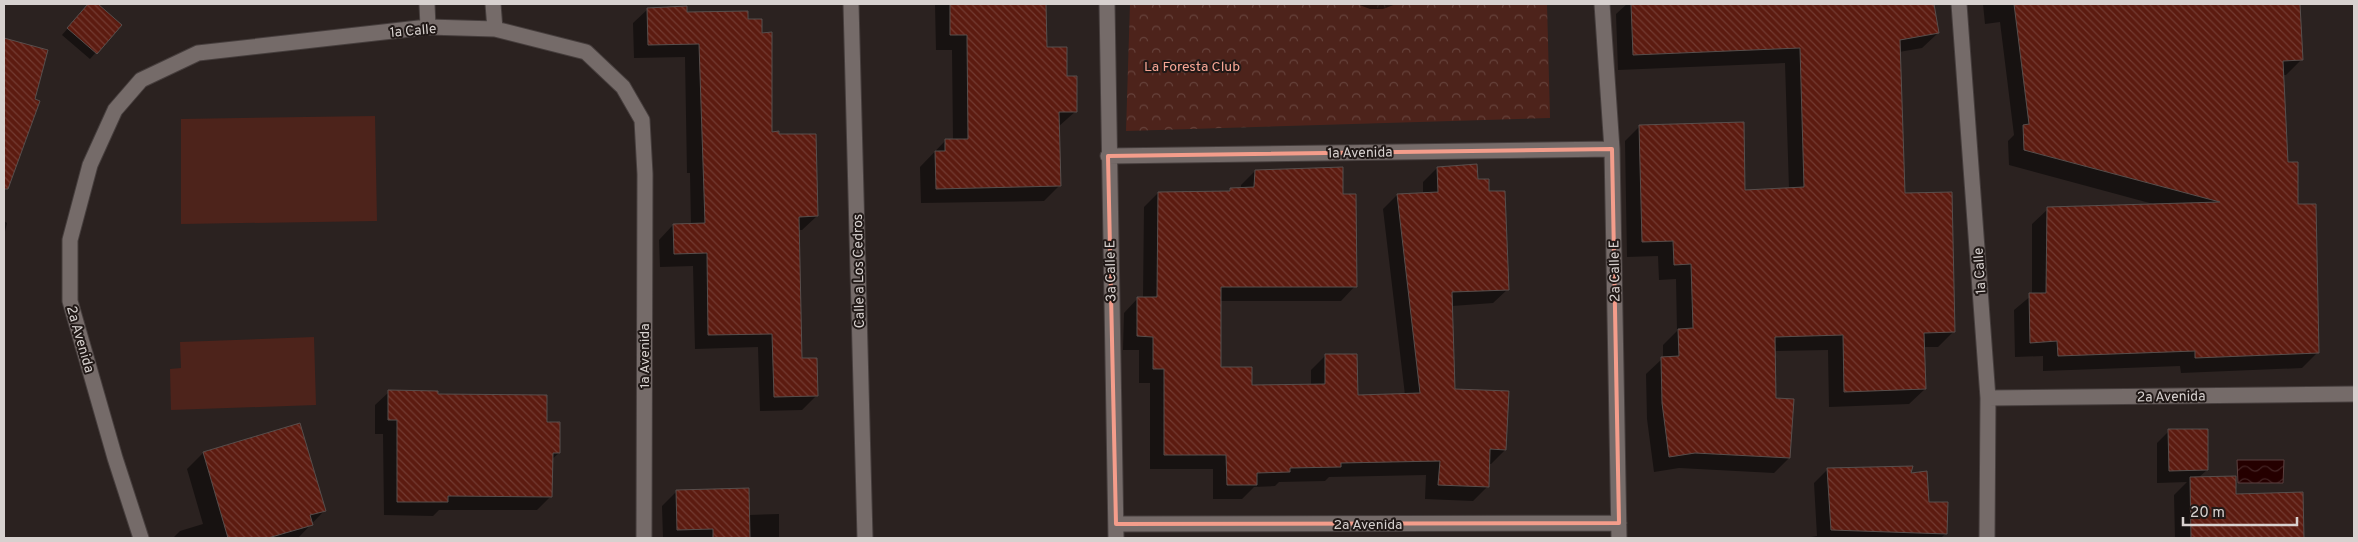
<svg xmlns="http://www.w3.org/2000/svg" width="2358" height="542" font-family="Overpass,sans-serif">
  <defs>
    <pattern id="park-crowns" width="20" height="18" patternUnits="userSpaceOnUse" patternTransform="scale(1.25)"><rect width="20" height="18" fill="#4d231b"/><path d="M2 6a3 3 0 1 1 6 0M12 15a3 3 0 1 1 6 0" fill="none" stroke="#66423b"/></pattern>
    <pattern id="water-waves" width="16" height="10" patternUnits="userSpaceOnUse" patternTransform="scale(1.25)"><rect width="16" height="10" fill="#250000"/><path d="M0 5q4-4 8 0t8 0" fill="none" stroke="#442424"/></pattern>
    <pattern id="building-back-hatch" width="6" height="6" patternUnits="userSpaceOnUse" patternTransform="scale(1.25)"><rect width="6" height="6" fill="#5c1b10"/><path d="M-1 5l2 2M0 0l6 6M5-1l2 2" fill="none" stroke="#733b32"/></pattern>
  </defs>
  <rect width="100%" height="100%" fill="#2b2220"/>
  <path fill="#4d231b" d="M 375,116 L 377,221 L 181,224 L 181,119 Z
    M 314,337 L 316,405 L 171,410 L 170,369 L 181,368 L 180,342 Z"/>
  <path fill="url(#park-crowns)" d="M 1130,4 L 1547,4 L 1550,118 L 1126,131 Z"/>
  <path fill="url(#water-waves)" stroke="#5a3f3e" d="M 2237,460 L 2284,460 L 2283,483 L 2238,483 Z"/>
  <path fill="#0007" d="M 89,4 L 96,4 L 120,25 L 90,59 L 62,35 Z
    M 935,4 L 1045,4 L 1045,48 L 1066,77 L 1076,111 L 1058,127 L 1060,185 L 1044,201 L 921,203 L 920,167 L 946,140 L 953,140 L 952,50 L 936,50 Z
    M 1357,4 L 1396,4 L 1383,9 L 1370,9 Z
    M 1627,4 L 1933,4 L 1938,33 L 1922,48 L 1899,52 L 1904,195 L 1953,332 L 1938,347 L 1923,347 L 1925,389 L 1909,404 L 1829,407 L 1828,350 L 1774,351 L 1774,399 L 1789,458 L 1774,473 L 1679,468 L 1654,472 L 1647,419 L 1646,374 L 1663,358 L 1663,345 L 1677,331 L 1676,279 L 1659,280 L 1658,256 L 1627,257 L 1625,141 L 1640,126 L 1744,192 L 1789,189 L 1785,63 L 1618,70 L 1616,14 Z
    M 1983,4 L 2105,4 L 2107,20 L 2162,16 L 2162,4 L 2299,4 L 2301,60 L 2286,75 L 2283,75 L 2287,163 L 2297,205 L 2318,352 L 2302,368 L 2181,373 L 2180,366 L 2043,371 L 2043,356 L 2015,357 L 2014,310 L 2032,295 L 2032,224 L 2048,209 L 2157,205 L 2009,165 L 2008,141 L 2014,135 L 2000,22 L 1985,24 Z
    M 648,9 L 747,20 L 761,34 L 770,133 L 817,216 L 802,230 L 798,230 L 801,359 L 816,396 L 802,410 L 760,411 L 758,347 L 695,349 L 693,266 L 660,267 L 659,240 L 673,225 L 691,225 L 690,173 L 687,173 L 685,57 L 634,58 L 633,23 Z
    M 4,40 L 6,40 L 34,99 L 38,102 L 22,150 L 10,163 L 4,183 Z
    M 1437,168 L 1477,181 L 1488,193 L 1508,289 L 1493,303 L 1452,306 L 1454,390 L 1505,450 L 1491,464 L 1488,464 L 1487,487 L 1473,501 L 1425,499 L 1426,475 L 1329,477 L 1325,481 L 1279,482 L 1275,486 L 1254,487 L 1242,499 L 1213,499 L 1213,469 L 1150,469 L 1150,383 L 1139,383 L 1139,350 L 1123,350 L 1124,313 L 1138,298 L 1143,298 L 1144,207 L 1158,193 L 1227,193 L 1231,189 L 1241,189 L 1241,185 L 1255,171 L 1342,195 L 1355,286 L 1341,301 L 1220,301 L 1220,368 L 1251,387 L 1311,385 L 1311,370 L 1326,355 L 1357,396 L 1405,395 L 1383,209 L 1397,195 L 1423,194 L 1423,182 Z
    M 4,221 L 7,223 L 4,236 Z
    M 389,392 L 437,395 L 546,423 L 559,453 L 551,460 L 551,496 L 537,510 L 439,510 L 433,516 L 384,515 L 383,434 L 375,434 L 375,405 Z
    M 2169,431 L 2207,470 L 2198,478 L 2235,495 L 2302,493 L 2302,538 L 2175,538 L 2174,495 L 2187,482 L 2157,483 L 2157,443 Z
    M 203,453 L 324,511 L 298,538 L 173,538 L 180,531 L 203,524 L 187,469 Z
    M 1828,469 L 1910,475 L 1945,534 L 1941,538 L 1805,538 L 1817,536 L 1814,483 Z
    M 677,491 L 749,515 L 779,514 L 779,538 L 663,538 L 662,506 Z"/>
  <path fill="url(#building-back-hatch)" stroke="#574e4c" d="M 88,4 L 98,4 L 122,25 L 97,54 L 67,28 Z
    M 950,4 L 1046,4 L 1047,47 L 1067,47 L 1067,76 L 1077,76 L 1077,112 L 1059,112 L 1061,186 L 936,189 L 935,151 L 945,151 L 945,139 L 968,139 L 967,35 L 950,35 Z
    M 1631,4 L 1934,4 L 1939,33 L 1900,40 L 1905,193 L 1952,192 L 1955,332 L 1924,333 L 1926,389 L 1844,392 L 1843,335 L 1775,337 L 1776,398 L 1794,399 L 1790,458 L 1695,453 L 1669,457 L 1662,403 L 1661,357 L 1679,356 L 1678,329 L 1693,328 L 1691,264 L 1674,265 L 1673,241 L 1642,242 L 1639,125 L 1744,122 L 1745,190 L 1804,187 L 1800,48 L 1633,55 Z
    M 2014,4 L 2300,4 L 2303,60 L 2283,61 L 2288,162 L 2298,162 L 2298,204 L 2316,204 L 2319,353 L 2195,358 L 2195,351 L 2058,356 L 2057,341 L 2030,343 L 2029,293 L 2046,293 L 2047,207 L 2220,202 L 2024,150 L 2023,125 L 2029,124 Z
    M 687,6 L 687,12 L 748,11 L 748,19 L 762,19 L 762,33 L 772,32 L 772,132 L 779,131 L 779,134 L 816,134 L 818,216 L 799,217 L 802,358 L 817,358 L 818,396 L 774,397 L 772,334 L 708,335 L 707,253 L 674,254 L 673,224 L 705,223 L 699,44 L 648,45 L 647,8 Z
    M 4,38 L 48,50 L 35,99 L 40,101 L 8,189 L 4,189 Z
    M 1477,164 L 1478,179 L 1489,179 L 1489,191 L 1505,191 L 1509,290 L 1452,292 L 1455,389 L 1509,391 L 1506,450 L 1490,449 L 1489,487 L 1438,485 L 1440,461 L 1341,463 L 1341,467 L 1290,468 L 1290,472 L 1257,473 L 1257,485 L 1227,485 L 1226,455 L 1164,455 L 1164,369 L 1153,369 L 1153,337 L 1137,336 L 1137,297 L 1157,297 L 1158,192 L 1230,191 L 1230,188 L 1254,187 L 1255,170 L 1343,167 L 1343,194 L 1356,194 L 1357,287 L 1221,287 L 1221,367 L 1252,367 L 1252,385 L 1325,384 L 1325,354 L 1357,354 L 1358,395 L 1420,393 L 1397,194 L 1438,192 L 1437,167 Z
    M 388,390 L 438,391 L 438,394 L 547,395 L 547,422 L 560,422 L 560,453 L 553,453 L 552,497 L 448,496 L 448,502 L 397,502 L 397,420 L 388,420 Z
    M 300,423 L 326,511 L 310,515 L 313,525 L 268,538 L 228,538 L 203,452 Z
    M 2168,429 L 2208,429 L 2208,470 L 2169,471 Z
    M 1913,466 L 1911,473 L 1927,471 L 1929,502 L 1948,502 L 1947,534 L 1831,530 L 1827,468 Z
    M 2236,476 L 2236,494 L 2303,492 L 2304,538 L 2191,538 L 2190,477 Z
    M 749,488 L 750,538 L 713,538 L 713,529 L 677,530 L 676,490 Z"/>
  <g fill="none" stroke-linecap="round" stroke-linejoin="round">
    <defs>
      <path id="street" d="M 427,4 L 428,27
        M 493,4 L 495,29
        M 851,4 L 865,538
        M 1107,4 L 1116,538
        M 1602,4 L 1612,149 L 1619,538
        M 1959,4 L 1988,398 L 1987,538
        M 1108,156 L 1612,149
        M 1988,398 L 2354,394
        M 1116,524 L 1619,523
        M 141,538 L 115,458 L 70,301 L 70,240 L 90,165 L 115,110 L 141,80 L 198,53 L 428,27 L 495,29 L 586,52 L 623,87 L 642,120 L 645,174 L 644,538"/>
    </defs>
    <use href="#street" stroke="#463e3d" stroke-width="17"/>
    <use href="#street" stroke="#756b69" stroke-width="15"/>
  </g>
  <path fill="none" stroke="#f49d8b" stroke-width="4" stroke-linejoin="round" d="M 1612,149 L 1619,523 L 1116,524 L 1108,156 Z"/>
  <g text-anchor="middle" stroke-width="4" stroke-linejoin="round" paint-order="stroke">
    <g font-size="14" fill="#d7d1cf" stroke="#211917">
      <text transform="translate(413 30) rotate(-5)" y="5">1a Calle</text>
      <text transform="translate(1360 152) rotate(-1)" y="5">1a Avenida</text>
      <text transform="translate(858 271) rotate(-91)" y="5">Calle a Los Cedros</text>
      <text transform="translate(1110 271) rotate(-91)" y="5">3a Calle E</text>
      <text transform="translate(1614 271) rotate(-91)" y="5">2a Calle E</text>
      <text transform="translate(1979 271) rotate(-94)" y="5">1a Calle</text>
      <text transform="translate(81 339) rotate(74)" y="5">2a Avenida</text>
      <text transform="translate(644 356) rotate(-90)" y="5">1a Avenida</text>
      <text transform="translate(2171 396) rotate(-1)" y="5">2a Avenida</text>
      <text x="1368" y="529">2a Avenida</text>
    </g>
    <g font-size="14" fill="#f8a695" stroke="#211917">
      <text x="1192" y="71">La Foresta Club</text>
    </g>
  </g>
  <rect width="2358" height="542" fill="none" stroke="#d7d1cf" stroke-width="10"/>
  <path d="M2183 517v8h114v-8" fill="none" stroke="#d7d1cf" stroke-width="2.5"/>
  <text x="2190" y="517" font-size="15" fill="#d7d1cf" stroke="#211917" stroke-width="4" paint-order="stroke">20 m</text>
</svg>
